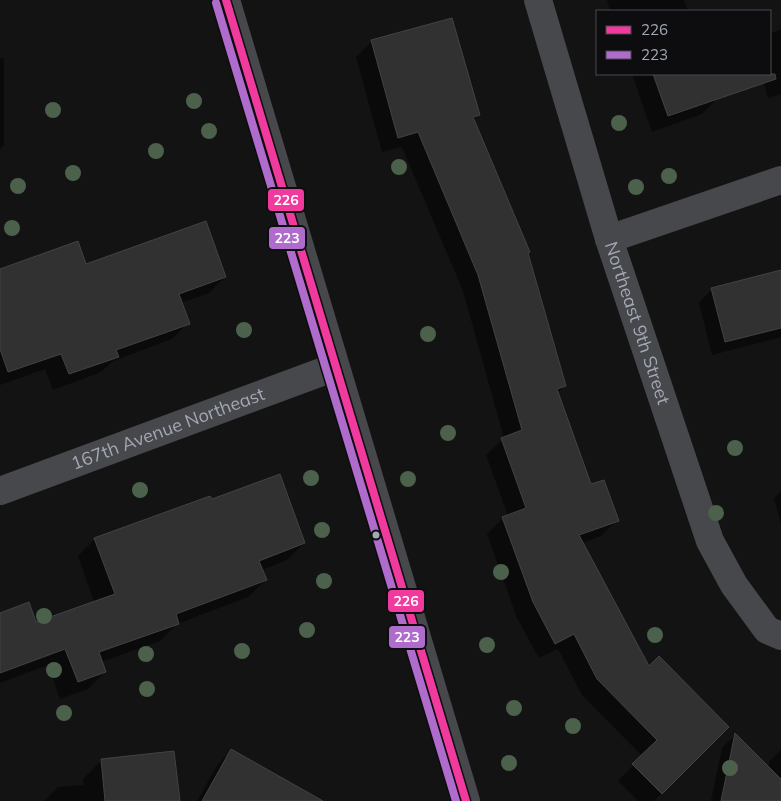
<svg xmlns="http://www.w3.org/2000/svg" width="781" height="801" font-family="Mulish,sans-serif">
  <rect width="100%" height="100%" fill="#131313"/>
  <path fill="#0007" d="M 607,0 L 684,0 L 688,11 L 610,11 Z
    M 781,30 L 781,94 L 768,98 L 761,74 L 770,74 L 770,33 Z
    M 372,41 L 478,115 L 473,120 L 527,253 L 565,386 L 557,393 L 590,486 L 617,520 L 601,536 L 582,543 L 649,668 L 728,727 L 654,801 L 638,801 L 618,781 L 642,756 L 582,695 L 558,649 L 539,658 L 517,618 L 487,534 L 503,518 L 508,516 L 486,455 L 504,438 L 463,291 L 402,147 L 382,152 L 356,57 Z
    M 0,58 L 4,58 L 4,145 L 0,149 Z
    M 632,74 L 709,74 L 718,98 L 702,114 L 652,132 Z
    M 85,266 L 225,277 L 209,293 L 181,303 L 188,323 L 172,339 L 113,361 L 101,372 L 53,390 L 45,369 L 0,385 L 0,270 Z
    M 781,272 L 781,337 L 712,355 L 699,303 L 712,289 Z
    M 781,491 L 781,524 L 774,498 Z
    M 211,501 L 304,543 L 287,560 L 262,570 L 266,580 L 248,597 L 177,624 L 160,641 L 101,662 L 105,672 L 88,689 L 60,699 L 48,665 L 0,683 L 0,614 L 35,623 L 94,602 L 78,556 L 95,539 Z
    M 735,735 L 768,768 L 770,761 L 781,750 L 781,801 L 711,801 L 722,748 Z
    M 231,751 L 321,801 L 197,801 L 218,764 Z
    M 102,760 L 178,801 L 44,801 L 58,787 L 83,785 L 83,779 Z"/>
  <path fill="#313132" stroke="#424347" d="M 452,18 L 480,115 L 473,117 L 530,252 L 528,253 L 566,386 L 557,389 L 591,484 L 604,480 L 619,521 L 579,535 L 649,666 L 659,656 L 729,727 L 662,794 L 632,764 L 657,740 L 597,679 L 574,634 L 555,644 L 533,602 L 502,517 L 526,508 L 501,438 L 522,430 L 478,275 L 418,132 L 398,138 L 371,40 Z
    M 653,74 L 775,74 L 776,79 L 668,116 Z
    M 206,221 L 226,277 L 179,294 L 190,324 L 116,350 L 119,357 L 69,374 L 61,354 L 8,372 L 0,349 L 0,269 L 78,241 L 86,264 Z
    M 781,270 L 781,328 L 725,342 L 711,288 Z
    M 280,474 L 305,543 L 259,561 L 267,580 L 176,614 L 179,624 L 99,652 L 106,672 L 78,682 L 65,649 L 0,673 L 0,613 L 29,602 L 36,622 L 115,594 L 94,538 L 210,496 L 212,499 Z
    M 735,733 L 781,779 L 781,801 L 721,801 Z
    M 231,749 L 323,801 L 202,801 Z
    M 174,751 L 180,801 L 105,801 L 101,759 Z"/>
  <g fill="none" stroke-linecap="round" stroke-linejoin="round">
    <g stroke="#47484c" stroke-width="28">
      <path id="s1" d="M 538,0 L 609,239 L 710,541 L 734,585 L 767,630 L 781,636"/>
      <path d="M 609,239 L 781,180"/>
      <path id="s2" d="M 0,491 L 335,367"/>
    </g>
    <path stroke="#47484c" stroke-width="28" d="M 226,0 L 466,801"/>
    <defs>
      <path id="bus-1" d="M 226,0 L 466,801"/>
      <path id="bus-2" d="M 216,3 L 456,801"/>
    </defs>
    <use href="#bus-1" stroke="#0d0d0f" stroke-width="11"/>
    <use href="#bus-2" stroke="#0d0d0f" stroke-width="11"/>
    <use href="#bus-1" stroke="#f13a9d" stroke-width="8"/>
    <use href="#bus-2" stroke="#b06ccc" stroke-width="8"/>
  </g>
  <g fill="#4b614c">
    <circle cx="194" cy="101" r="8"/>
    <circle cx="53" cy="110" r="8"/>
    <circle cx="619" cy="123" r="8"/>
    <circle cx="209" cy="131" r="8"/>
    <circle cx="156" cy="151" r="8"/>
    <circle cx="399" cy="167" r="8"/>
    <circle cx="73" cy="173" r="8"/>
    <circle cx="669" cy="176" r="8"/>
    <circle cx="18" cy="186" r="8"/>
    <circle cx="636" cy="187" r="8"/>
    <circle cx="12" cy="228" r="8"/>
    <circle cx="244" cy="330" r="8"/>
    <circle cx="428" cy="334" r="8"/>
    <circle cx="448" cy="433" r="8"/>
    <circle cx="735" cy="448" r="8"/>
    <circle cx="311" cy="478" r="8"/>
    <circle cx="408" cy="479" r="8"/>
    <circle cx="140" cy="490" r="8"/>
    <circle cx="716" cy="513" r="8"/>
    <circle cx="322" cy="530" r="8"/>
    <circle cx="501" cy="572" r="8"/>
    <circle cx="324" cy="581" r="8"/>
    <circle cx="44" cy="616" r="8"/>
    <circle cx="307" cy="630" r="8"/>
    <circle cx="655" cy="635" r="8"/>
    <circle cx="487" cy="645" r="8"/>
    <circle cx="242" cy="651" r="8"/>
    <circle cx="146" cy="654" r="8"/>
    <circle cx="54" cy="670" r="8"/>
    <circle cx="147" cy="689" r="8"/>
    <circle cx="514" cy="708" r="8"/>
    <circle cx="64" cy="713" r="8"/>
    <circle cx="573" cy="726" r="8"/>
    <circle cx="509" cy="763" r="8"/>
    <circle cx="730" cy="768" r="8"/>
  </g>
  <circle fill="#a3a8b5" stroke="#0d0d0f" stroke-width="2" cx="376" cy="535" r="4.5"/>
  <g text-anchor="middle" stroke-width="4.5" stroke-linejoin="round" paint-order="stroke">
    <g font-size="18" fill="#a3a8b5" stroke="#0d0d0f">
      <text dy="6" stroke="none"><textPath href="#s1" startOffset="338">Northeast 9th Street</textPath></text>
      <text dy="6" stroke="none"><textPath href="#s2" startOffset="179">167th Avenue Northeast</textPath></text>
    </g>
  </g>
  <g stroke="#0d0d0f" stroke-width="2">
    <rect x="267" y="188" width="38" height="24" rx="5" fill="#f13a9d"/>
    <rect x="268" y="226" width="38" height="24" rx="5" fill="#b06ccc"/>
    <rect x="387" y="589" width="38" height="24" rx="5" fill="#f13a9d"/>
    <rect x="388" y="625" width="38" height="24" rx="5" fill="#b06ccc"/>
  </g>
  <g font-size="14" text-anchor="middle" font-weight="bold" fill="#fff">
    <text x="286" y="205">226</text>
    <text x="287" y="243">223</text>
    <text x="406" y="606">226</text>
    <text x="407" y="642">223</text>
  </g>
  <rect x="596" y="10" width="175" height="65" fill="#0d0d0f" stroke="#494b51"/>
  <rect x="606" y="26" width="25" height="8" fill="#f13a9d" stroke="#494b51"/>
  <text x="641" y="35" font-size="15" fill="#a3a8b5">226</text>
  <rect x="606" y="51" width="25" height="8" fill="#b06ccc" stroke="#494b51"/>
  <text x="641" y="60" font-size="15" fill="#a3a8b5">223</text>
</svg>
